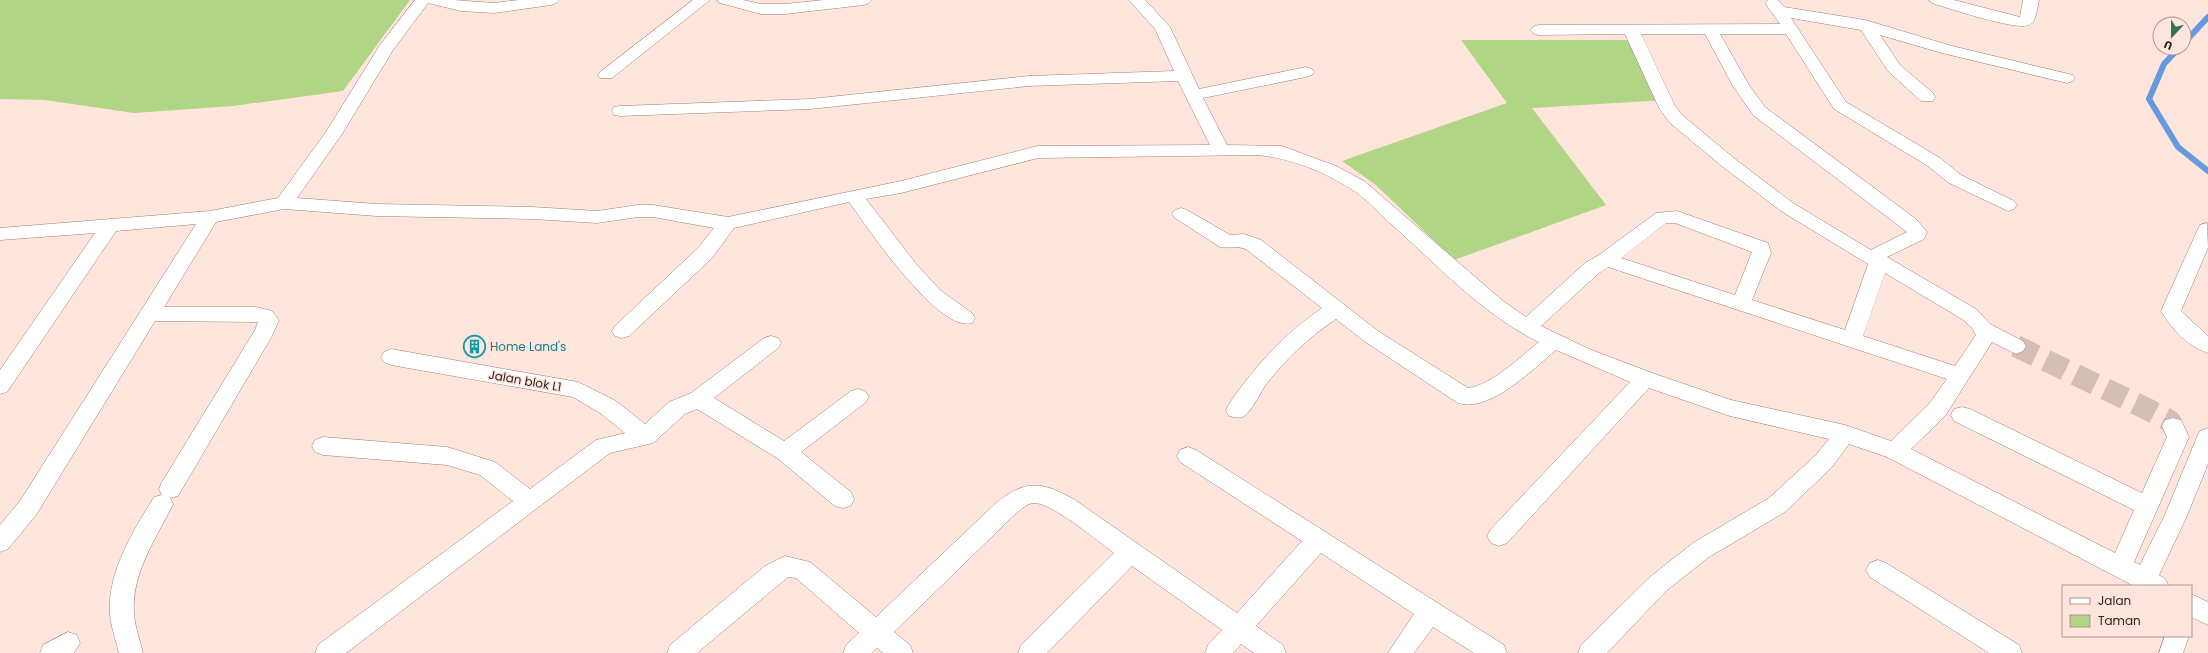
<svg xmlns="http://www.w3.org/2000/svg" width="2208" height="653" font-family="Poppins,sans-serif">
  <rect width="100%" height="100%" fill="#ffe5db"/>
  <path fill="#b0d584" d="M 0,0 L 410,0 L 343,91 L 233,106 L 134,113 L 45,100 L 0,99 Z
    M 1461,40 L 1633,40 L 1666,100 L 1532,108 L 1606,205 L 1454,260 L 1376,185 L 1342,161 L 1507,103 Z"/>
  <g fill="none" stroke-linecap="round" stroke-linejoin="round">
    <path stroke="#659ae0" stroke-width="6" d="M 2184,43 L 2208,17
      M 2179,48 L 2164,64 L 2149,99 L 2178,147 L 2208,171"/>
    <path stroke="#d5beb5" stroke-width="22" stroke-dasharray="22 11" stroke-linecap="butt" d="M 2016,346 L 2151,411 L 2170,421 L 2173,426"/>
    <defs>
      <path id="minor" d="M 415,0 L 454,0 L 494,3 L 519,0 L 559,0 L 556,3 L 551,5 L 494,13 L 461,11 L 428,3 L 393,50 L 342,134 L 297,198 L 377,204 L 532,207 L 597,211 L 638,205 L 653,205 L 728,217 L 901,181 L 1038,146 L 1210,145 L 1178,81 L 1029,86 L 810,109 L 620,116 L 614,115 L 612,111 L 614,107 L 620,106 L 810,99 L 1029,76 L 1174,71 L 1155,29 L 1129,0 L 1145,0 L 1170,27 L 1199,89 L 1306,67 L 1312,69 L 1314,72 L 1312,75 L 1306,77 L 1203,98 L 1227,145 L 1282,146 L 1336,166 L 1364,181 L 1503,301 L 1526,317 L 1585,263 L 1599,255 L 1656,213 L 1677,211 L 1768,243 L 1771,253 L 1752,300 L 1845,330 L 1868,264 L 1781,211 L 1723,167 L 1670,123 L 1659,108 L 1625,34 L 1538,35 L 1533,33 L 1530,30 L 1533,27 L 1538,25 L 1780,24 L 1765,3 L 1768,0 L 1778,0 L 1784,7 L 1865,20 L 1952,46 L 2073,75 L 2075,78 L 2073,81 L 2067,83 L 1942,53 L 1880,35 L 1900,65 L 1933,93 L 1935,97 L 1933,101 L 1921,101 L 1888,71 L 1861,30 L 1791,18 L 1846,102 L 1940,158 L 1961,175 L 2014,201 L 2017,205 L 2014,209 L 2008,211 L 1949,183 L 1928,166 L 1834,109 L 1786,34 L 1720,34 L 1749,85 L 1765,107 L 1916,219 L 1927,232 L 1924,239 L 1887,257 L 1976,309 L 1990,324 L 2023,341 L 2026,346 L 2023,351 L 2016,354 L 1992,342 L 1945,416 L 1911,449 L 2115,553 L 2134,510 L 1954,421 L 1951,415 L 1954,409 L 1962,407 L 1970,409 L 2142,493 L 2167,437 L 2162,426 L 2165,420 L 2173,418 L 2181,420 L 2189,437 L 2134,562 L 2140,565 L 2164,517 L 2197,437 L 2200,431 L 2208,428 L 2208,464 L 2186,518 L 2159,575 L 2165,579 L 2169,586 L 2134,586 L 1887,457 L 1849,444 L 1832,467 L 1785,512 L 1709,557 L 1666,591 L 1607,653 L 1578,653 L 1581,645 L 1650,577 L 1693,543 L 1769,498 L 1816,455 L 1829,439 L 1730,416 L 1649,388 L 1507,543 L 1499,546 L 1491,543 L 1487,536 L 1491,529 L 1630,382 L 1556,350 C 1533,369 1490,413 1458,403 L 1364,341 L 1336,319 C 1309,337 1287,358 1267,383 C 1261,391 1252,411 1244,416 C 1240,419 1234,417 1229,416 L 1226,410 L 1229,404 C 1255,366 1284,334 1322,308 L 1247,250 C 1239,245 1230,249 1220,247 L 1175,218 L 1172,214 L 1175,210 L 1181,208 L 1187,210 L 1230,235 L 1244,234 L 1261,240 L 1378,331 L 1468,388 C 1492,385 1520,357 1539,342 C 1484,316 1435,263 1390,223 C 1377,212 1365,197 1351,189 C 1323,171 1290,158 1257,155 L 1038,158 L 901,193 L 866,199 L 917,265 L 940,290 L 972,313 L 975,318 L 972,323 C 938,333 868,228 849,202 L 734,228 L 712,258 L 629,336 L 622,338 L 615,336 L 612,331 L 615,326 L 698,248 L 714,228 L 653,217 L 638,217 L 597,223 L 532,219 L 377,216 L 284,209 L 216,222 L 164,307 L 256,307 L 272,311 L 279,320 L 272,336 L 178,496 L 170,498 L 173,504 C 156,539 131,573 134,614 C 135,627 140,640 143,653 L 119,653 C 116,640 111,627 110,614 C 107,573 133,531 154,497 L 162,495 L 159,489 L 162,482 L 255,330 L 258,322 L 155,321 L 36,515 L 8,549 L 0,552 L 0,525 L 20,501 L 196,224 L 116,231 L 7,392 L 0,394 L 0,370 L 95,233 L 0,240 L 0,228 L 210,211 L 278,198 L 326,132 L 380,45 ZM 1641,34 L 1705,34 L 1733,86 L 1753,115 L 1907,232 L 1871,250 L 1793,203 L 1735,159 L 1682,115 L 1675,106 ZM 1666,223 L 1675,223 L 1752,252 L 1735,295 L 1621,258 ZM 1608,267 L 1947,379 L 1929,404 L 1891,441 L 1845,425 L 1731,400 L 1652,373 L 1589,349 L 1541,326 L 1599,273 ZM 1885,273 L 1962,319 L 1972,328 L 1976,335 L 1955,366 L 1863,336 Z
        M 693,0 L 710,0 L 612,78 L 600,78 L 598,75 L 600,72 Z
        M 717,0 L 743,0 L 761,4 L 785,4 L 824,0 L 872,0 L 869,3 L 864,5 L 785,14 L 761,14 L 720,3 Z
        M 1929,0 L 1954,0 L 2020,17 L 2023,0 L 2039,0 C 2037,8 2037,21 2029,25 C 2016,31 1948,8 1932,3 Z
        M 2207,223 L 2208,248 L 2181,311 L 2208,336 L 2208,353 C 2187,346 2172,329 2161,311 L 2198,229 L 2200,225 Z
        M 771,336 L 778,338 L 781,343 L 778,348 L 714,398 L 784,441 L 851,391 L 858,389 L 865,391 L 869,397 L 865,403 L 801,452 L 851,492 L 854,499 L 851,506 L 843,508 L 835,506 L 777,458 L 697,409 L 685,414 L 653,443 L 610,453 L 346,653 L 315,653 L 318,645 L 513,501 L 480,475 L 447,465 L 323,455 L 315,452 L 312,446 L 315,440 L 323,437 L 447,447 L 495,462 L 530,489 L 596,440 L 625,433 L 600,413 L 573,397 L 391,365 L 384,362 L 381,357 L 384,352 L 391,349 L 578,382 L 616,401 L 645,424 L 669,402 L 691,393 L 764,338 Z
        M 1188,447 L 1196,450 L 1504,645 L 1507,653 L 1474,653 L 1433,627 L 1414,653 L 1388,653 L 1414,614 L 1321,553 L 1256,626 L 1283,645 L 1286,653 L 1254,653 L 1241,644 L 1233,653 L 1205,653 L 1208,645 L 1222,630 L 1132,566 L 1047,653 L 1018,653 L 1021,645 L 1114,553 C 1099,542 1051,502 1034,503 C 1026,503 1017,513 1011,518 L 894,632 L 910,645 L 913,653 L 883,653 L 877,648 L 872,653 L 843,653 L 846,645 L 859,633 L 796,578 L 788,577 L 697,653 L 667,653 L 670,645 L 765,566 L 785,556 L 810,562 L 876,617 L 995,504 C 1025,479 1042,481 1075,500 L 1237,613 L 1302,541 L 1180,462 L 1177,456 L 1180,450 Z
        M 1878,560 L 1886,563 L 2019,645 L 2022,653 L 1989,653 L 1870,577 L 1866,570 L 1870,563 Z
        M 2191,594 L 2208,602 L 2208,625 L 2191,617 Z
        M 68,632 L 77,635 L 80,643 L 74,653 L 40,653 L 43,645 Z
        M 2165,636 L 2189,636 L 2183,653 L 2159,653 Z"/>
    </defs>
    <use href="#minor" stroke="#9c7f74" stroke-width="1"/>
    <use href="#minor" fill="#fff" fill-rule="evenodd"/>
  </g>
  <defs>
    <symbol id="building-ring" viewBox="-11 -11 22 22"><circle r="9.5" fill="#ffe5db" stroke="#0f9aa8" stroke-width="1.5"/><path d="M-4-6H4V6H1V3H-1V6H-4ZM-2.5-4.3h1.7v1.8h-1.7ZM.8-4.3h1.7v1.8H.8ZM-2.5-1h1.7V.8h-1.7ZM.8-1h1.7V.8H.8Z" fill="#0f9aa8"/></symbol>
  </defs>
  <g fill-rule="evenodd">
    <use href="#building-ring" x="462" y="334" width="25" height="25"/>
  </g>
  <g text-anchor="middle" stroke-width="3" stroke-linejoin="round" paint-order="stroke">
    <g font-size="12" fill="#0d838f" stroke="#ffe5db" text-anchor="start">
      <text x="490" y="351">Home Land's</text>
    </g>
    <g font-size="12" fill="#2d221e" stroke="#ffe5db">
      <text transform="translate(525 381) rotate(10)" y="4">Jalan blok L1</text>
    </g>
  </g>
  <rect x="2062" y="585" width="130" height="52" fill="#ffe5db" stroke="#ab978f"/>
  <rect x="2070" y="598" width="20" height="6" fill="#ffffff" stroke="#ab978f"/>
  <text x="2098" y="605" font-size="12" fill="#2d221e">Jalan</text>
  <rect x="2070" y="615" width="20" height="12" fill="#b0d584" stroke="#ab978f"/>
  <text x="2098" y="625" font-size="12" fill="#2d221e">Taman</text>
  <g transform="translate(2172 36) rotate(202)"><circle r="19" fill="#ffe5db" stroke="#ab978f"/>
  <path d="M0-3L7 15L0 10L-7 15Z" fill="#34715d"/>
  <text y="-6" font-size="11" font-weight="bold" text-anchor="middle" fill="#2d221e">U</text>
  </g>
</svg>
